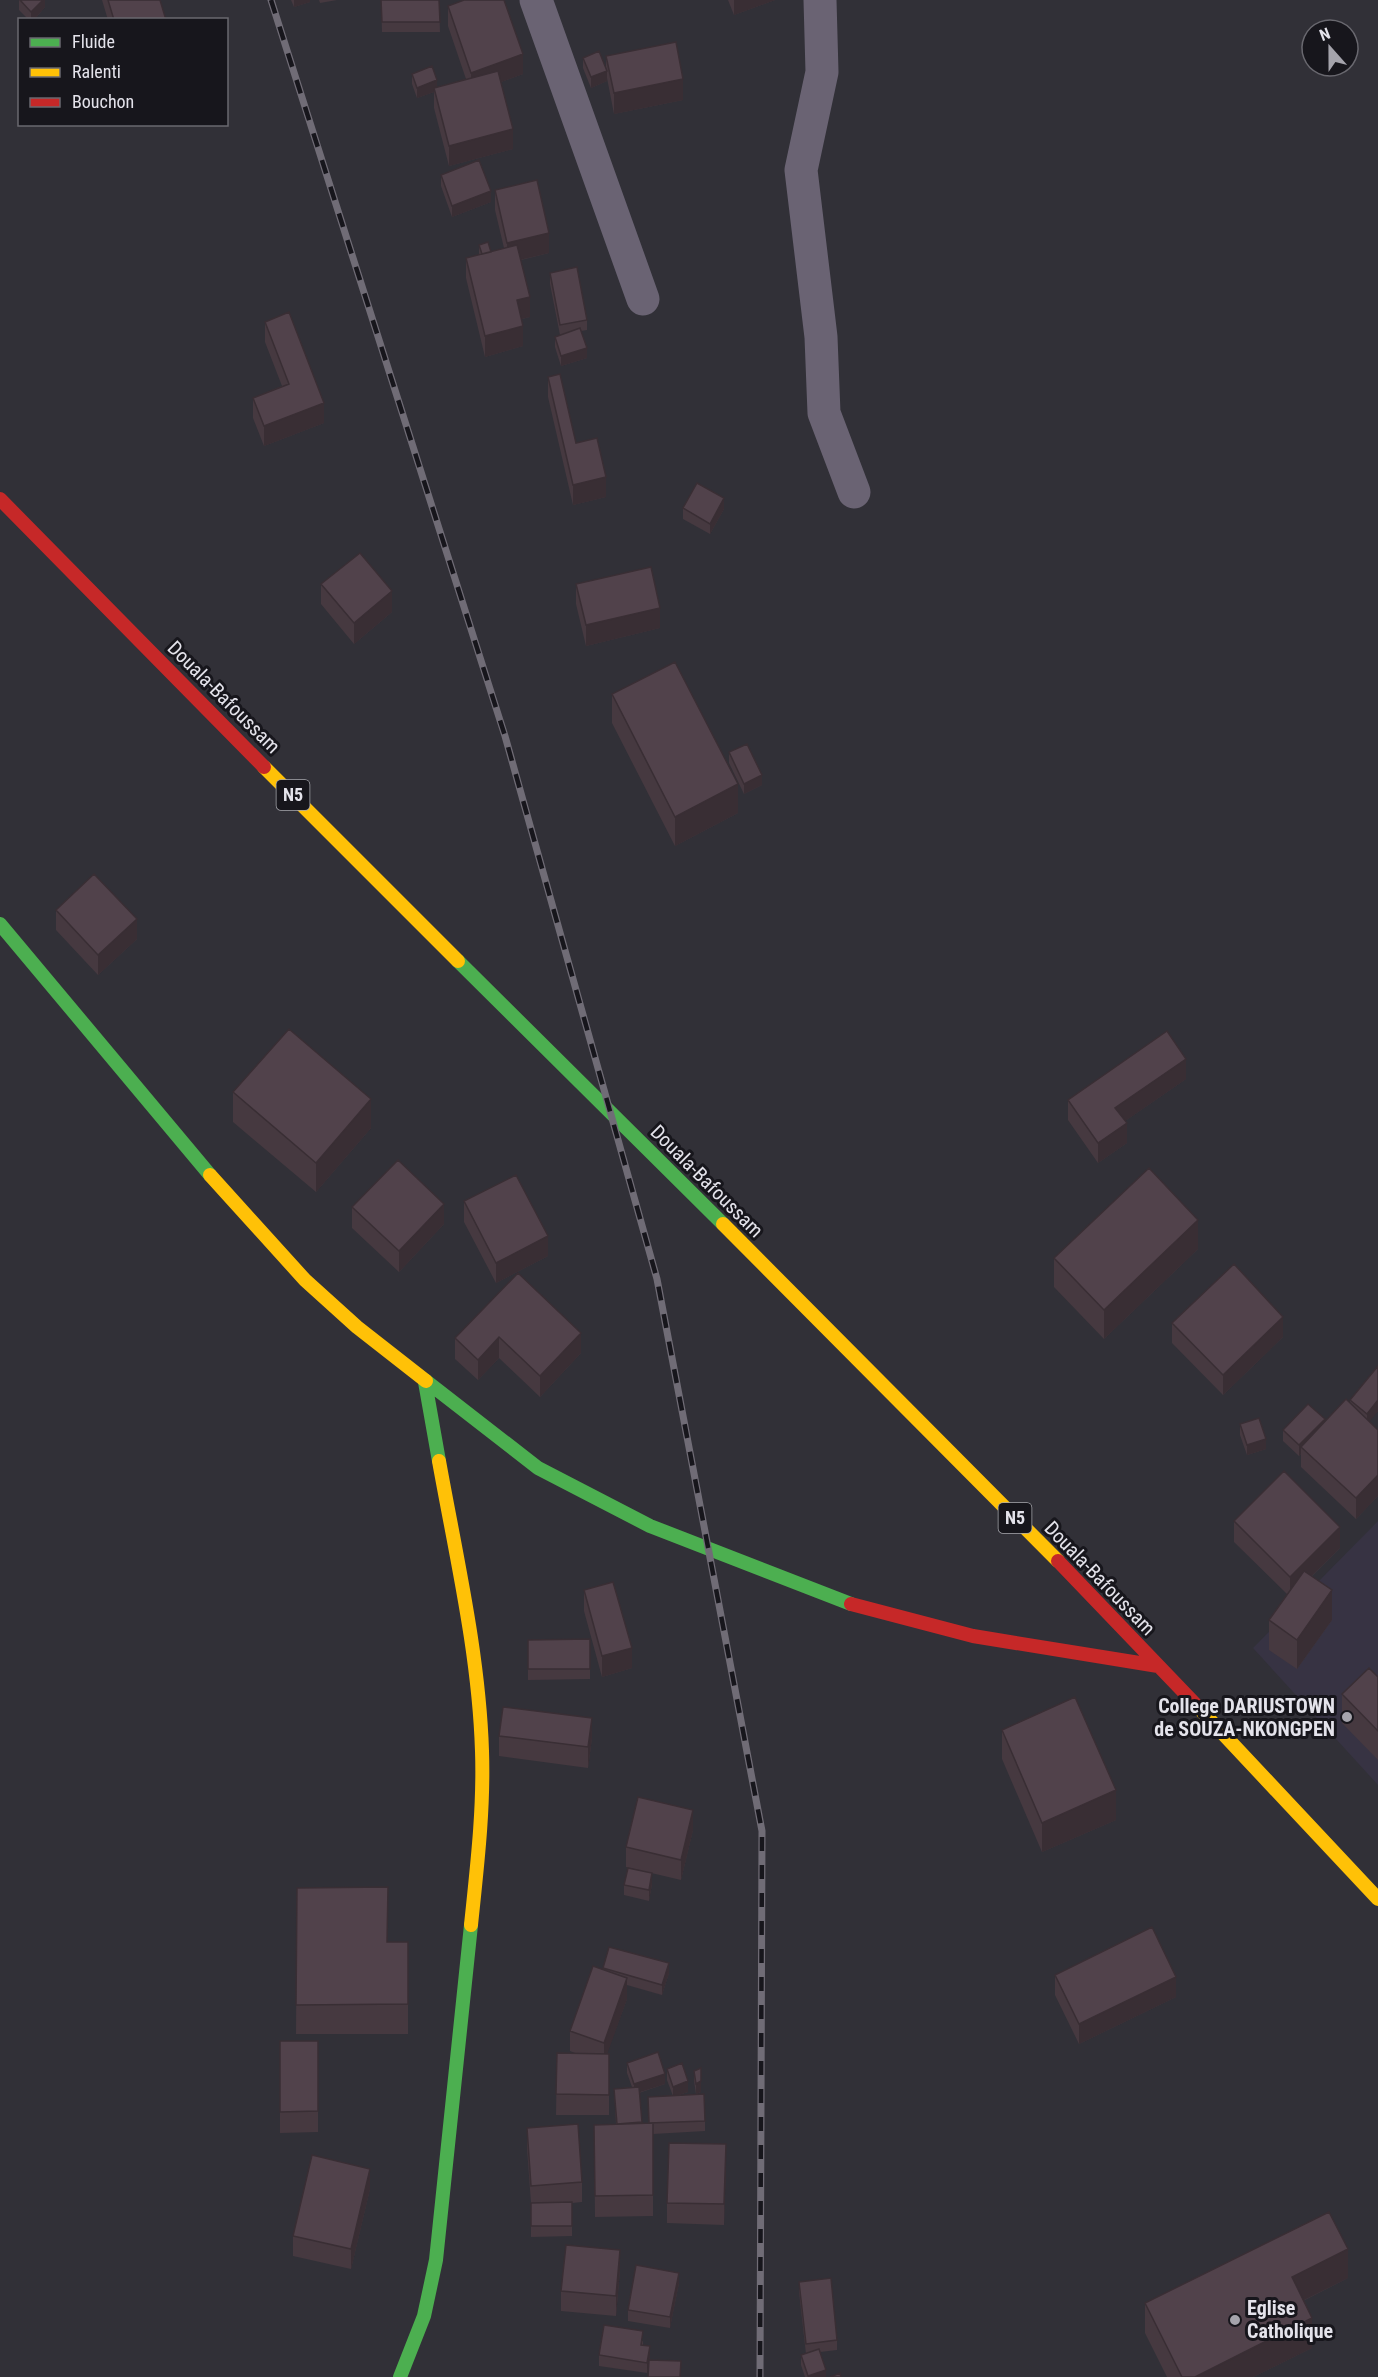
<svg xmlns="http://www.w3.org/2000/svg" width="1378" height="2377" font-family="'Roboto Condensed',sans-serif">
  <rect width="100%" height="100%" fill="#313037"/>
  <path fill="#373343" d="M 1378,1521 L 1378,1785 L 1253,1648 Z"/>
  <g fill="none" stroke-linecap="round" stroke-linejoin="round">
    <path stroke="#6a6373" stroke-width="33" d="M 536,0 L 643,299
      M 820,0 L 822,72 L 801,170 L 821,337 L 824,413 L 854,492"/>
    <path stroke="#4caf50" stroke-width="14" d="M 0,924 L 210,1175
      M 458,961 L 723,1224
      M 426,1381 L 538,1468 L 650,1526 L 851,1604
      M 425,1382 L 439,1461
      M 400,2377 L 424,2316 L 436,2260 L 471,1925"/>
    <path stroke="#ffc107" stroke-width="14" d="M 264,767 L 458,961
      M 210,1175 L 305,1280 L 357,1327 L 426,1381
      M 723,1224 L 1058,1561
      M 439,1461 C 456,1556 479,1654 482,1751 C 484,1809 477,1867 471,1925
      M 1198,1707 L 1378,1899"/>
    <path stroke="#c62828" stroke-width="14" d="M 0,499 L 264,767
      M 1058,1561 L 1198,1707
      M 851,1604 L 973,1636 L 1158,1666"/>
    <defs>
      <path id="rail" d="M 271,0 L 505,736 L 657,1279 L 762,1831 L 760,2377"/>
    </defs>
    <use href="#rail" stroke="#706c76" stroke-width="7"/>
    <use href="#rail" stroke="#17161c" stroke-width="4.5" stroke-dasharray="14" stroke-linecap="butt"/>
  </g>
  <path fill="#463940" d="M 19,0 L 45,0 L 45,7 L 34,20 L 29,20 L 19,10 Z
    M 102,0 L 160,0 L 166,20 L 108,20 Z
    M 291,0 L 310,0 L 310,2 L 294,7 Z
    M 319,0 L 337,0 L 320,3 Z
    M 381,0 L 439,0 L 440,32 L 382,32 Z
    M 728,0 L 775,0 L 734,15 Z
    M 448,6 L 523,74 L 501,82 L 513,149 L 449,166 L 434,108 L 434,92 L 417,98 L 412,84 L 412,74 L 437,87 L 466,79 L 448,26 Z
    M 606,56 L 683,100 L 614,114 L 607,78 L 607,81 L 591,88 L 583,68 L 583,58 L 606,70 Z
    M 441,175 L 491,202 L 452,217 L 441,186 Z
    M 495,190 L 549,253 L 521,260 L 530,317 L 522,319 L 523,346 L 485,357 L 466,278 L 466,258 L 479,255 L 479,245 L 491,252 L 504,248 L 495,210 Z
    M 550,273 L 587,320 L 587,330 L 581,331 L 587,358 L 561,366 L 555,347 L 555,337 L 560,335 L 550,284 Z
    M 265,322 L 324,423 L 264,446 L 253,418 L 253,398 L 282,386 L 265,342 Z
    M 548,377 L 576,443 L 606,497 L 573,505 L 548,397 Z
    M 683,508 L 724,509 L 710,534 L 683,519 Z
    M 321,584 L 392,612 L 354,644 L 321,604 Z
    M 576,584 L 660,628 L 586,646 L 576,604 Z
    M 612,694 L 738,813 L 675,846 L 612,723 Z
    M 729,752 L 762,785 L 744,794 L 729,763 Z
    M 56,910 L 137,939 L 98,975 L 56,930 Z
    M 1186,1079 L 1125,1121 L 1127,1143 L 1098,1163 L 1068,1120 L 1068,1100 Z
    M 233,1092 L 371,1128 L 316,1192 L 233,1122 Z
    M 464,1201 L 548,1256 L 496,1283 L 464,1222 Z
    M 352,1207 L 444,1224 L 399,1272 L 352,1228 Z
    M 1198,1249 L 1104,1339 L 1054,1287 L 1054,1258 Z
    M 1172,1323 L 1283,1337 L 1223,1395 L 1172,1343 Z
    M 581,1333 L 581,1353 L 540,1397 L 499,1358 L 478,1380 L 455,1359 L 455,1338 Z
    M 1378,1366 L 1378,1411 L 1369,1421 L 1378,1430 L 1378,1496 L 1356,1519 L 1301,1467 L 1301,1454 L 1299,1456 L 1283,1441 L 1283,1430 L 1325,1422 L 1350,1403 L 1350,1400 Z
    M 1240,1424 L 1266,1449 L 1247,1455 L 1240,1435 Z
    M 1234,1521 L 1340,1548 L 1312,1576 L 1332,1620 L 1297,1669 L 1269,1650 L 1269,1620 L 1288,1595 L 1234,1542 Z
    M 584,1590 L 632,1668 L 602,1677 L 584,1611 Z
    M 590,1639 L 590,1679 L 528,1680 L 528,1640 Z
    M 1378,1677 L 1378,1760 L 1342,1723 L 1342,1694 Z
    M 1002,1730 L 1116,1820 L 1042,1852 L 1002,1759 Z
    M 499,1736 L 592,1738 L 588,1768 L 499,1756 Z
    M 693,1830 L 681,1880 L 626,1867 L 626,1847 Z
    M 652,1884 L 649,1901 L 624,1895 L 624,1885 Z
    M 297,1888 L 387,1942 L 408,1942 L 408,2034 L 296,2034 Z
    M 603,1968 L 669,1973 L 662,1995 L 627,1985 L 627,1999 L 607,2053 L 609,2054 L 609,2115 L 556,2115 L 557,2053 L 575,2053 L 570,2051 L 570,2031 L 603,1970 Z
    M 1055,1975 L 1176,1997 L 1079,2044 L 1055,1995 Z
    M 280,2041 L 318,2041 L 318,2132 L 280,2133 Z
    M 627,2063 L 665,2084 L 639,2093 L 642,2124 L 648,2123 L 673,2096 L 667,2080 L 667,2069 L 688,2092 L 679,2095 L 705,2121 L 705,2131 L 653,2134 L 653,2216 L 595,2217 L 594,2125 L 616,2124 L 614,2089 L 632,2087 L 627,2073 Z
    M 694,2071 L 701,2092 L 696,2094 L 694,2081 Z
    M 527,2128 L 582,2182 L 582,2202 L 572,2203 L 572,2236 L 531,2237 L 531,2203 L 527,2148 Z
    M 726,2164 L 724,2225 L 667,2223 L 667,2203 Z
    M 370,2189 L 351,2269 L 293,2256 L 293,2236 Z
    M 620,2270 L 616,2316 L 561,2311 L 561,2291 Z
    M 1348,2278 L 1303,2301 L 1312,2348 L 1253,2377 L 1167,2377 L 1145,2333 L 1145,2303 Z
    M 799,2282 L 837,2340 L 837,2350 L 820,2352 L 826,2377 L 805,2377 L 801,2365 L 801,2355 L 806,2354 L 799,2292 Z
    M 679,2283 L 670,2328 L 628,2321 L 628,2310 Z
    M 643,2341 L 643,2345 L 650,2357 L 649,2360 L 681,2377 L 649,2362 L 647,2373 L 599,2366 L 599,2355 Z"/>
  <path fill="#392e34" d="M 43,0 L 45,0 L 45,7 L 34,20 L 31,20 L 31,12 Z
    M 294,0 L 310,0 L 310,2 L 294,7 Z
    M 734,0 L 775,0 L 734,15 Z
    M 523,54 L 523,74 L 471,93 L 471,73 Z
    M 607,71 L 607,81 L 591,88 L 591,77 Z
    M 683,79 L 683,100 L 614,114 L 614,93 Z
    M 437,80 L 437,91 L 434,88 L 434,92 L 417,98 L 417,88 Z
    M 513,129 L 513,149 L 449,166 L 449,146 Z
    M 491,191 L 491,202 L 452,217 L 452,206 Z
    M 549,233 L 549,253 L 507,263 L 507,243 Z
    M 530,297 L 530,317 L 517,320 L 517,300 Z
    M 523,326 L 523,346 L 485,357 L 485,336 Z
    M 587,348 L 587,358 L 561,366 L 561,356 Z
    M 324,403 L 324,423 L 264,446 L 264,426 Z
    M 606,477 L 606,497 L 573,505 L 573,485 Z
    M 724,498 L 724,509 L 710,534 L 710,524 Z
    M 392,591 L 392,612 L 354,644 L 354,623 Z
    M 660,608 L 660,628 L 586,646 L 586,625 Z
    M 762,775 L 762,785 L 744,794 L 744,784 Z
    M 738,784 L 738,813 L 675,846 L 675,817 Z
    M 137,919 L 137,939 L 98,975 L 98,955 Z
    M 1186,1059 L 1186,1079 L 1115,1128 L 1115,1108 Z
    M 371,1099 L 371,1128 L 316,1192 L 316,1163 Z
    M 1127,1123 L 1127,1143 L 1098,1163 L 1098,1143 Z
    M 444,1204 L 444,1224 L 399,1272 L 399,1251 Z
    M 1198,1220 L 1198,1249 L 1104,1339 L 1104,1310 Z
    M 548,1236 L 548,1256 L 496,1283 L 496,1263 Z
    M 1283,1317 L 1283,1337 L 1223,1395 L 1223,1375 Z
    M 581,1333 L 581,1353 L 540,1397 L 540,1376 Z
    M 499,1337 L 499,1358 L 478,1380 L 478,1360 Z
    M 1378,1400 L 1378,1411 L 1367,1425 L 1367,1414 Z
    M 1325,1419 L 1325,1429 L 1301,1447 L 1301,1454 L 1299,1456 L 1299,1445 Z
    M 1266,1439 L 1266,1449 L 1247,1455 L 1247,1445 Z
    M 1378,1475 L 1378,1496 L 1356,1519 L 1356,1498 Z
    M 1340,1527 L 1340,1548 L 1290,1597 L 1290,1577 Z
    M 1332,1590 L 1332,1620 L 1297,1669 L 1297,1640 Z
    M 632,1648 L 632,1668 L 602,1677 L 602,1656 Z
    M 592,1718 L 592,1738 L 588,1768 L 588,1747 Z
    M 1116,1790 L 1116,1820 L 1042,1852 L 1042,1823 Z
    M 693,1810 L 693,1830 L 681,1880 L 681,1860 Z
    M 652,1873 L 652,1884 L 649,1901 L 649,1890 Z
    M 669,1963 L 669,1973 L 662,1995 L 662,1985 Z
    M 1176,1977 L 1176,1997 L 1079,2044 L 1079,2024 Z
    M 627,1978 L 627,1999 L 604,2063 L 604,2043 Z
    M 665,2074 L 665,2084 L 634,2094 L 634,2084 Z
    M 688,2081 L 688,2092 L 673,2097 L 673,2087 Z
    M 701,2081 L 701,2092 L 696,2094 L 696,2084 Z
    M 726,2144 L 726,2164 L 724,2225 L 724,2204 Z
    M 370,2169 L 370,2189 L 351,2269 L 351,2249 Z
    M 1348,2249 L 1348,2278 L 1292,2306 L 1292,2277 Z
    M 620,2250 L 620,2270 L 616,2316 L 616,2296 Z
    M 679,2273 L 679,2283 L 670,2328 L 670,2317 Z
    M 1312,2318 L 1312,2348 L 1253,2377 L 1195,2377 Z
    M 650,2346 L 650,2357 L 647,2373 L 647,2363 Z
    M 826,2370 L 826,2377 L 808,2377 L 808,2376 Z"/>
  <path fill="#51424b" stroke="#392e34" stroke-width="1.5" d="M 20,0 L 43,0 L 31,12 Z
    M 108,0 L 160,0 L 166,20 L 114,20 Z
    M 381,0 L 439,0 L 440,22 L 382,22 Z
    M 464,0 L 504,0 L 523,54 L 471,73 L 448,6 Z
    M 676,42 L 683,79 L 614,93 L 606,56 Z
    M 599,51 L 607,71 L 591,77 L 583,58 Z
    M 432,66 L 437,80 L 417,88 L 412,74 Z
    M 498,71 L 513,129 L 449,146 L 434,88 Z
    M 479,160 L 491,191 L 452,206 L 441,175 Z
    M 537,180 L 549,233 L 507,243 L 495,190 Z
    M 488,242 L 491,252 L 482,254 L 479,245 Z
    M 517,245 L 530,297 L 517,300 L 523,326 L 485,336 L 466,258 Z
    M 577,267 L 587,320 L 560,325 L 550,273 Z
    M 289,312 L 324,403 L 264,426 L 253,398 L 289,384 L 265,322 Z
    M 580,328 L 587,348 L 561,356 L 555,337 Z
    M 560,374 L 576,443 L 597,438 L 606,477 L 573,485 L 548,377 Z
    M 697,483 L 724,498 L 710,524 L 683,508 Z
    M 360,553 L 392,591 L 354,623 L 321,584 Z
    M 651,567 L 660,608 L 586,625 L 576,584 Z
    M 675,662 L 738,784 L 675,817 L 612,694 Z
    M 747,744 L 762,775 L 744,784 L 729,752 Z
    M 94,874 L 137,919 L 98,955 L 56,910 Z
    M 289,1029 L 371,1099 L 316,1163 L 233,1092 Z
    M 1167,1031 L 1186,1059 L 1115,1108 L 1127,1123 L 1098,1143 L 1068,1100 Z
    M 398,1160 L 444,1204 L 399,1251 L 352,1207 Z
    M 1149,1168 L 1198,1220 L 1104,1310 L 1054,1258 Z
    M 516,1175 L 548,1236 L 496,1263 L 464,1201 Z
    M 1234,1264 L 1283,1317 L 1223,1375 L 1172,1323 Z
    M 518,1273 L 581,1333 L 540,1376 L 499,1337 L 478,1360 L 455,1338 Z
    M 1378,1366 L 1378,1400 L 1367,1414 L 1350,1400 Z
    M 1346,1399 L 1378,1430 L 1378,1475 L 1356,1498 L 1301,1447 Z
    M 1308,1404 L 1325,1419 L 1299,1445 L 1283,1430 Z
    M 1259,1418 L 1266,1439 L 1247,1445 L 1240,1424 Z
    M 1284,1471 L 1340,1527 L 1290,1577 L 1234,1521 Z
    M 1304,1571 L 1332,1590 L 1297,1640 L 1269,1620 Z
    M 613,1582 L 632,1648 L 602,1656 L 584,1590 Z
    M 590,1639 L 590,1669 L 528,1669 L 528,1640 Z
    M 1369,1668 L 1378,1677 L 1378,1731 L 1342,1694 Z
    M 1075,1697 L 1116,1790 L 1042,1823 L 1002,1730 Z
    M 503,1707 L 592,1718 L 588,1747 L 499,1736 Z
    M 638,1797 L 693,1810 L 681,1860 L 626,1847 Z
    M 628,1868 L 652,1873 L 649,1890 L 624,1885 Z
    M 388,1887 L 387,1942 L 408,1942 L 408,2004 L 296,2005 L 297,1888 Z
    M 1152,1927 L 1176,1977 L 1079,2024 L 1055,1975 Z
    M 609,1947 L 669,1963 L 662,1985 L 603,1968 Z
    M 593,1966 L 627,1978 L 604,2043 L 570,2031 Z
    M 280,2041 L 318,2041 L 318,2111 L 280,2112 Z
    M 658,2052 L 665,2074 L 634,2084 L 627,2063 Z
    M 557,2053 L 609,2054 L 609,2095 L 556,2094 Z
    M 682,2063 L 688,2081 L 673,2087 L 667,2069 Z
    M 701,2068 L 701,2081 L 696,2084 L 694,2071 Z
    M 639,2087 L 642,2122 L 617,2124 L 614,2089 Z
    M 704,2094 L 705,2121 L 649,2123 L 648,2097 Z
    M 653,2123 L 653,2195 L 595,2196 L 594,2125 Z
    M 578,2124 L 582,2182 L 531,2186 L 527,2128 Z
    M 669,2143 L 726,2144 L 724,2204 L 667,2203 Z
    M 312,2155 L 370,2169 L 351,2249 L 293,2236 Z
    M 572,2202 L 572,2226 L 531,2226 L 531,2203 Z
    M 1329,2212 L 1348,2249 L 1292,2277 L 1312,2318 L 1195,2377 L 1182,2377 L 1145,2303 Z
    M 566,2245 L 620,2250 L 616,2296 L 561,2291 Z
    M 636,2265 L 679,2273 L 670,2317 L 628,2310 Z
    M 831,2278 L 837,2340 L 806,2344 L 799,2282 Z
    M 604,2325 L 643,2331 L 641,2345 L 650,2346 L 647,2363 L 599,2355 Z
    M 819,2349 L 826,2370 L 808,2376 L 801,2355 Z
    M 649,2360 L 681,2361 L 680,2377 L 648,2377 Z
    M 840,2373 L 841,2377 L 830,2377 Z"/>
  <g fill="#a5a4ac" stroke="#17161c" stroke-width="2">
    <circle cx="1347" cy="1717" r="6"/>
    <circle cx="1235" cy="2320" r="6"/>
  </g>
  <g text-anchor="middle" stroke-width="6" stroke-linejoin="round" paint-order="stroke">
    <g fill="#17161c" stroke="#a6a6ad" stroke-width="1.5">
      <rect x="276.5" y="780" width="33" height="30" rx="4.5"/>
      <rect x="998.5" y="1503" width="33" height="30" rx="4.5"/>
    </g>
    <g font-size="18" font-weight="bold" fill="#e4e3eb">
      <text x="293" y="801">N5</text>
      <text x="1015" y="1524">N5</text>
    </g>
    <g font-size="20" fill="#e4e3eb" stroke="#17161c">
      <text transform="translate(224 697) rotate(45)" y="7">Douala-Bafoussam</text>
      <text transform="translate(707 1181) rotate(45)" y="7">Douala-Bafoussam</text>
      <text transform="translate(1100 1578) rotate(46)" y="7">Douala-Bafoussam</text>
    </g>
    <g font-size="20" font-weight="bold" fill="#e4e3eb" stroke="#17161c" text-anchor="end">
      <text x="1335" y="1713">College DARIUSTOWN<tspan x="1335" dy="23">de SOUZA-NKONGPEN</tspan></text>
      <text x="1247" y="2315" text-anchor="start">Eglise<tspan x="1247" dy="23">Catholique</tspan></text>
    </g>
  </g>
  <rect x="18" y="18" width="210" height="108" fill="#17161c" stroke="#69686f" stroke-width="1.5"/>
  <rect x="30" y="38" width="30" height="9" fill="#4caf50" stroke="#69686f" stroke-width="1.5"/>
  <text x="72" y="48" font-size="18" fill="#e4e3eb">Fluide</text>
  <rect x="30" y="68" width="30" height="9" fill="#ffc107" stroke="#69686f" stroke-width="1.5"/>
  <text x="72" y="78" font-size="18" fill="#e4e3eb">Ralenti</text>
  <rect x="30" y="98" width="30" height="9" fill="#c62828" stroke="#69686f" stroke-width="1.5"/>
  <text x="72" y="108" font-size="18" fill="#e4e3eb">Bouchon</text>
  <g transform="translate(1330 48) rotate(339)"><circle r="28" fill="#17161c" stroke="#69686f" stroke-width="1.5"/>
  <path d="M0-4.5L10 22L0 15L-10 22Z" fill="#a5a4ac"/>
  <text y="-9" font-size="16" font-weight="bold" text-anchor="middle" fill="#e4e3eb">N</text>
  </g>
</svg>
